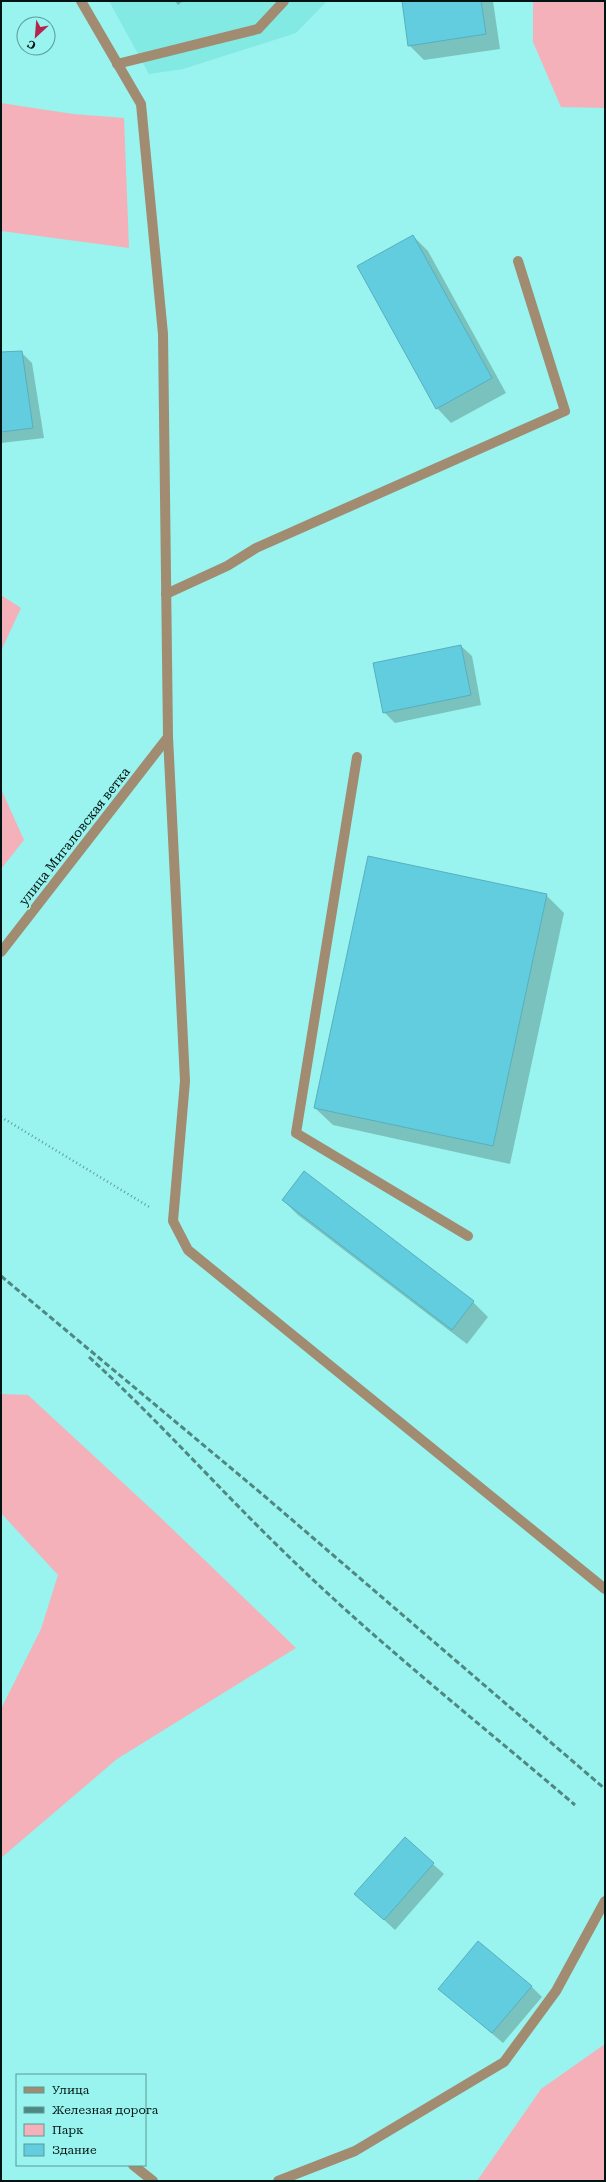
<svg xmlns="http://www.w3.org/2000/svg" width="606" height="2182" font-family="'Roboto Serif',serif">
  <rect width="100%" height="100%" fill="#99f3ee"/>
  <path fill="#83e9e3" d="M 109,1 L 327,1 L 296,33 L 183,69 L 149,74 Z"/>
  <path fill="#f4b1b9" d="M 533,1 L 605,1 L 605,108 L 561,107 L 533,42 Z
    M 1,103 L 73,114 L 124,118 L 129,248 L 1,231 Z
    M 1,595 L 21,608 L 1,651 Z
    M 1,789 L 24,840 L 1,869 Z
    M 1,1394 L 28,1395 L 162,1519 L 296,1648 L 117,1759 L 1,1858 L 1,1709 L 41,1629 L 58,1575 L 1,1513 Z
    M 605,2044 L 605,2181 L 477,2181 L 541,2089 Z"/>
  <path fill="#0003" d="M 175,1 L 183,1 L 178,5 Z
    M 403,1 L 493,1 L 500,49 L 424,60 L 409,45 Z
    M 413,236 L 428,251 L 506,393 L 451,423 L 437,408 Z
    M 21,352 L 32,363 L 44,438 L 1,443 L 1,353 Z
    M 461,646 L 472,656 L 481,705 L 395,723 L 384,712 Z
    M 546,895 L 564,913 L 510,1164 L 333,1125 L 315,1108 Z
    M 304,1173 L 473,1302 L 488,1317 L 467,1344 L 298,1215 L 283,1200 Z
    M 405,1839 L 444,1874 L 395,1930 L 356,1894 Z
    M 531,1986 L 542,1997 L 503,2043 L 440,1989 Z"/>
  <path fill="#62cddf" stroke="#57afbe" d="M 402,1 L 481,1 L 486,34 L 408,46 Z
    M 413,235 L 492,378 L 436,409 L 357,266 Z
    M 22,351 L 33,428 L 1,432 L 1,352 Z
    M 461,645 L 471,695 L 383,713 L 373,663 Z
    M 368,856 L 547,894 L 493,1146 L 314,1108 Z
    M 304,1171 L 474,1301 L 452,1330 L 282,1200 Z
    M 405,1837 L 434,1863 L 384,1920 L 354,1894 Z
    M 478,1941 L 532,1986 L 492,2033 L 438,1989 Z"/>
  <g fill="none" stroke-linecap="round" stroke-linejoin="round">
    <path stroke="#5e9d99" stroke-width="2.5" stroke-dasharray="1 3" stroke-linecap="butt" d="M 1,1117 L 151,1208"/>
    <path stroke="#a18b71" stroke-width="10" d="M 117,64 L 258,29 L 284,1
      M 166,594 L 227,566 L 256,548 L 565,411 L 518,261
      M 357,757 L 296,1133 L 468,1236
      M 1,952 L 168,737
      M 133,2165 L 153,2181
      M 278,2181 L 355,2151 L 504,2062 L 556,1991 L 605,1901"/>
    <path stroke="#a18b71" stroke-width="10" d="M 81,1 L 141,104 L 163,334 L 168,737 L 185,1081 L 173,1221 L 188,1250 L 605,1589"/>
    <path stroke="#4f8783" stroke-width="3" stroke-dasharray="6 3" stroke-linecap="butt" d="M 1,1276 L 262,1494 L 605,1789
      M 89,1357 C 157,1419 218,1488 284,1552 C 376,1642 478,1722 575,1805"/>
  </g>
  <g text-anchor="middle" stroke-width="4" stroke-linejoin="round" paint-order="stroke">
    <g font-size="13" fill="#001413" stroke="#99f3ee">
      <text transform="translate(74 836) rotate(-52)" y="5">улица Мигаловская ветка</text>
    </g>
  </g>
  <rect width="606" height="2182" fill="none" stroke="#001413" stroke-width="4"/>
  <rect x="16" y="2074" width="130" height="92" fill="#99f3ee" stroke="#5c9a96"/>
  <rect x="24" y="2087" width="20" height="6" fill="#a18b71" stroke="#5c9a96"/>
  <text x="52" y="2094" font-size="12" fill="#001413">Улица</text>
  <rect x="24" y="2107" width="20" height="6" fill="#4f8783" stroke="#5c9a96"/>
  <text x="52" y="2114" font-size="12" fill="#001413">Железная дорога</text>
  <rect x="24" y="2124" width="20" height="12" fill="#f4b1b9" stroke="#5c9a96"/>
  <text x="52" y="2134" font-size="12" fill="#001413">Парк</text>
  <rect x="24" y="2144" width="20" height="12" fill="#62cddf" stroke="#5c9a96"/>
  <text x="52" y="2154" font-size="12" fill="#001413">Здание</text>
  <g transform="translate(36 36) rotate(206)"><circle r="19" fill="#99f3ee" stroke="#5c9a96"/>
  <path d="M0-3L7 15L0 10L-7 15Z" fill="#b5244d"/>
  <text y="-6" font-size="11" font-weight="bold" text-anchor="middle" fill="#001413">С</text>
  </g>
</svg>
